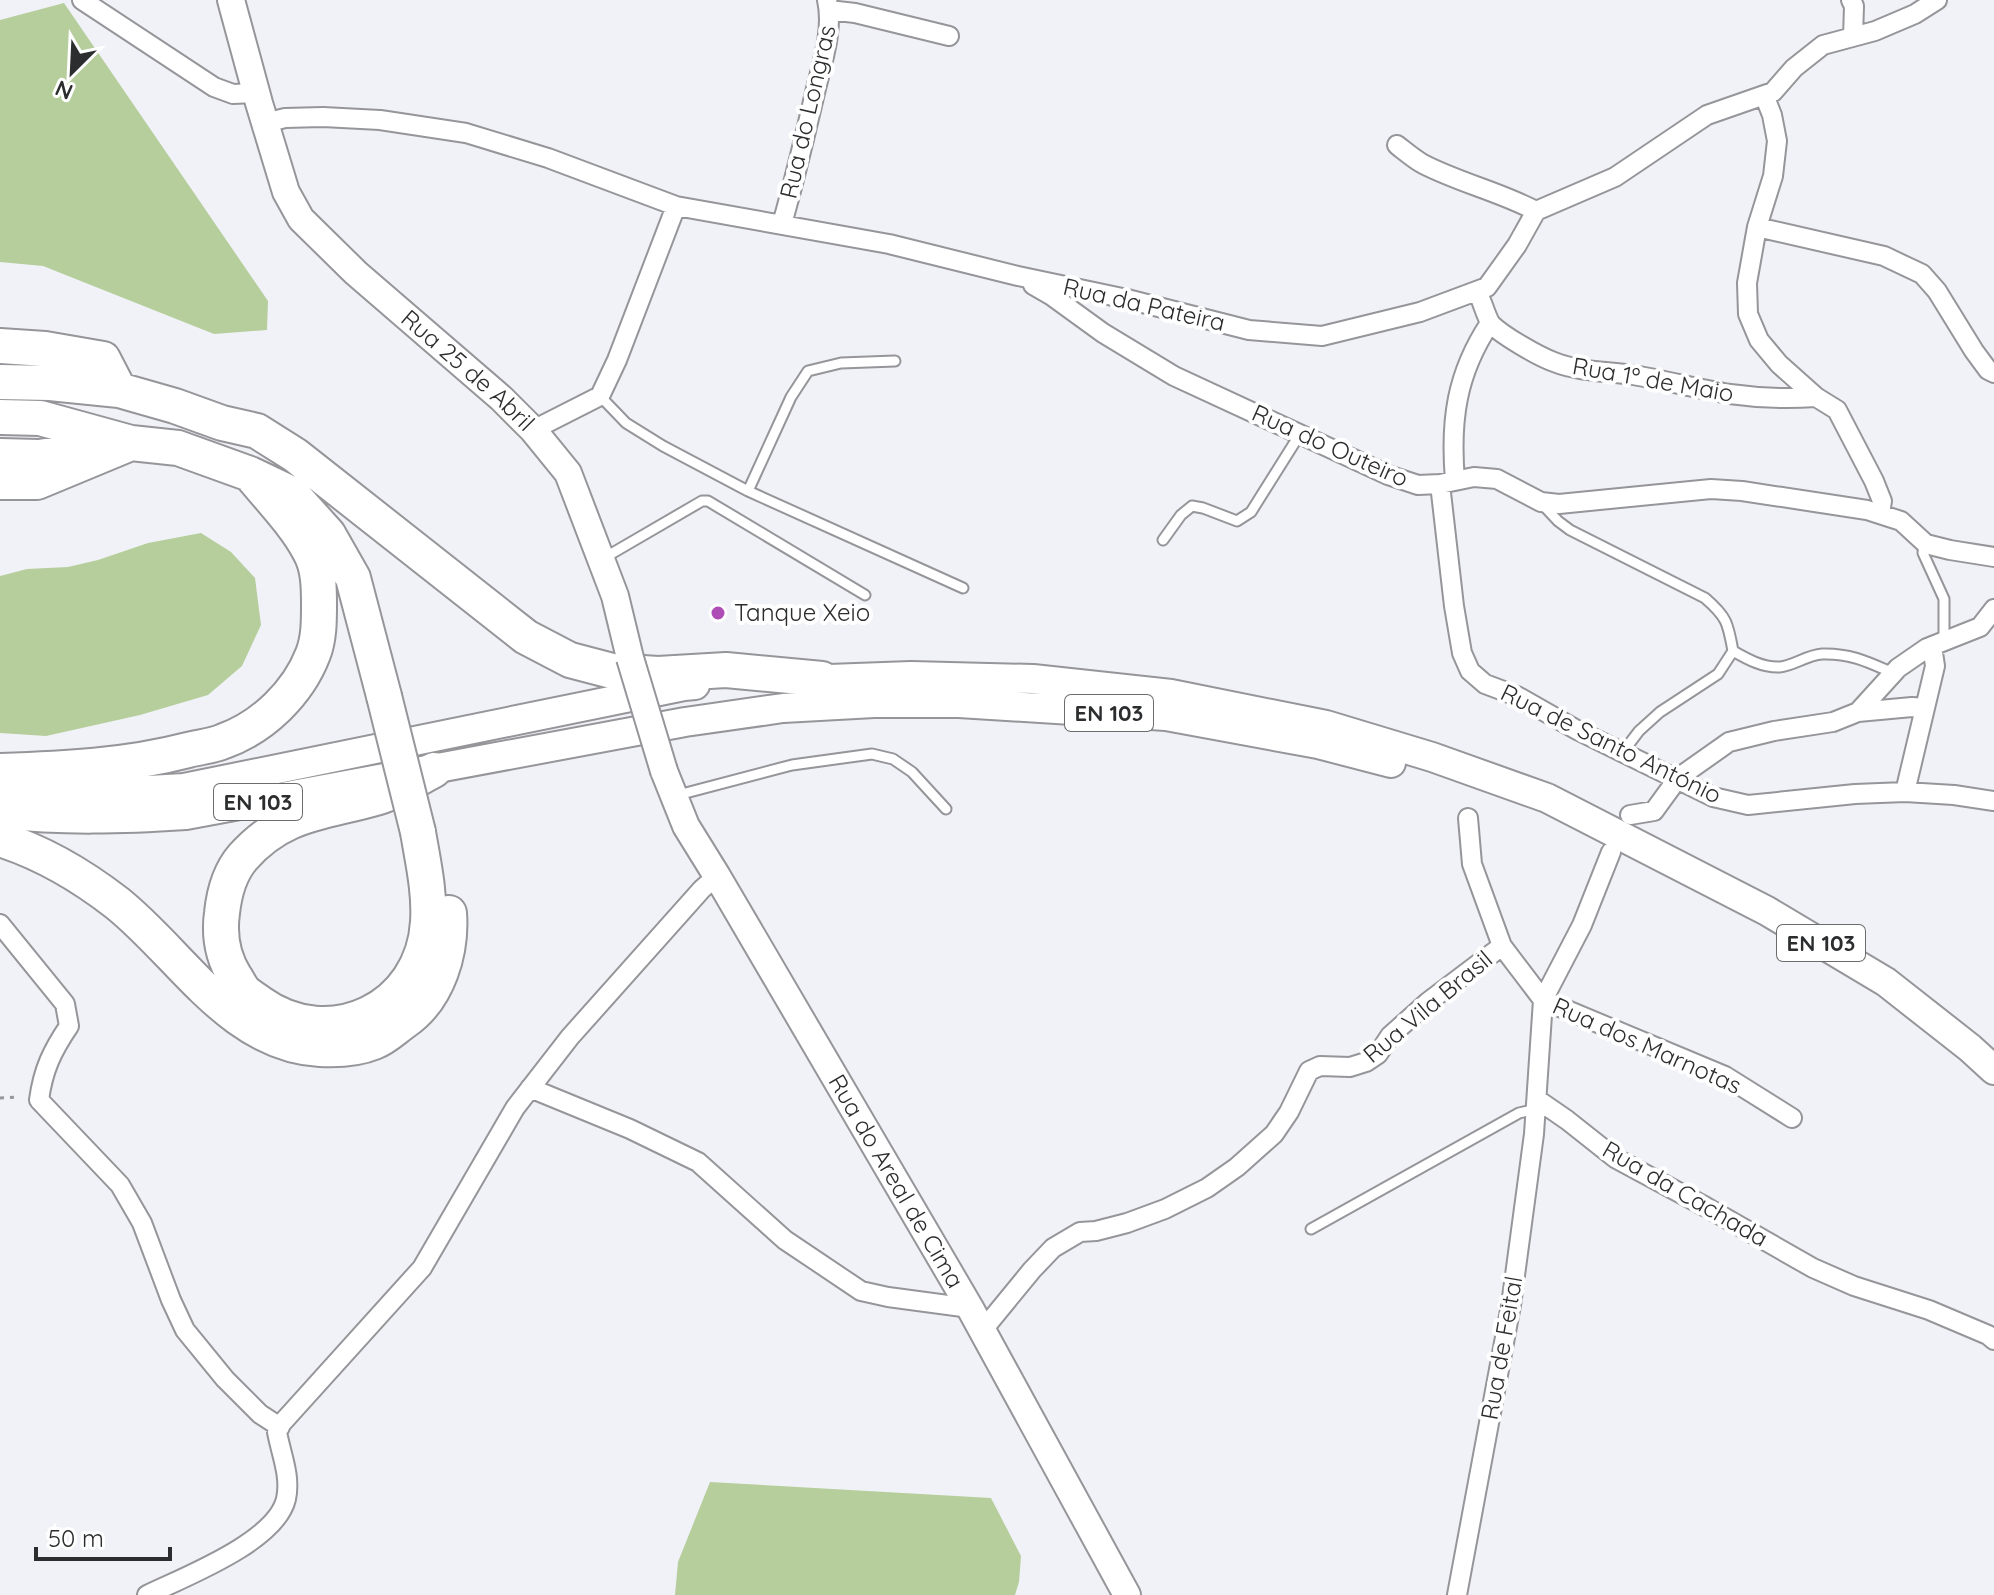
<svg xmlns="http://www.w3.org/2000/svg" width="1994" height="1595" font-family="Quicksand,sans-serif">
  <rect width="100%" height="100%" fill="#f1f2f7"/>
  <path fill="#b6ce9c" d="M 64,3 L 268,301 L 267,330 L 214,334 L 43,266 L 0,262 L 0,20 Z
    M 201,533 L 231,552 L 255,578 L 261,625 L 242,666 L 208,695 L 140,715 L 46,736 L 0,733 L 0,576 L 27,569 L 68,567 L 98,560 L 148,543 Z
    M 710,1482 L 991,1498 L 1021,1556 L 1019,1582 L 1015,1595 L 675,1595 L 678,1562 Z"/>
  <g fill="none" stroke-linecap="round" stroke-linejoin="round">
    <defs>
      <path id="lane" d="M 600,396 L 626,423 L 663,446 L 748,491 L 963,588
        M 748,491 L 791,397 L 808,371 L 841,363 L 895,361
        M 1543,505 L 1558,521 L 1570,530 L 1705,598 C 1727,617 1728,623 1733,651 L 1718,674 L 1660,712 L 1639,731 L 1623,752
        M 1163,540 L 1181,515 L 1192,506 L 1203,508 L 1237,521 L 1251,512 L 1300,434
        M 1924,542 L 1923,553 L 1944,599 L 1944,641
        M 604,558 L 702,501 L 708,501 L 865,595
        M 1733,651 C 1747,659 1763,668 1780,667 C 1793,666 1807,655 1822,654 C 1850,653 1868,662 1893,673
        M 678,795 L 792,765 L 872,754 L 893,759 L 912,772 L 946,809
        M 1311,1229 L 1519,1113 L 1537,1109"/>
      <path id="street" d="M 82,0 L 214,87 L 233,94 L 256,93
        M 1851,0 L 1854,6 L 1853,37
        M 829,10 L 855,13 L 949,36
        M 1764,95 L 1772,115 L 1777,141 L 1773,176 L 1757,227 L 1747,283 L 1748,314 L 1759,340 L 1779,364 L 1816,397 L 1837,410 L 1874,481 L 1882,501 L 1880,514
        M 265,123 L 285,118 L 323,117 L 380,120 L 466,133 L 548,158 L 676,206 L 889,244 L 1018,276 L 1127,299 L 1249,330 L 1322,336 L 1420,312 L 1487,287 L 1517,245 L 1536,211 L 1615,177 L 1707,115 L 1773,92 L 1794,68 L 1823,45 L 1875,31 L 1915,14 L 1937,0
        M 1397,145 C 1406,152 1414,159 1423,164 C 1460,183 1500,192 1536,211
        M 782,224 C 794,182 804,140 814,97 C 821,66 834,31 827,0
        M 1757,227 L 1884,256 L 1922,274 L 1937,291 L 1974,351 L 1988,370 L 1994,373
        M 1033,285 L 1052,296 L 1103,333 L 1174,376 L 1388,475 L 1418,485 L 1440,484 L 1474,477 L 1497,479 L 1541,502 L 1559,504 L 1711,489 L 1742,491 L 1867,510 L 1901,521 L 1926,544 L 1950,550 L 1994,557
        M 1477,291 C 1482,300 1486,317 1491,324 C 1503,336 1538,356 1554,362 C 1579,372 1607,371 1633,375 C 1665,380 1697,389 1730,394 C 1758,398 1787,399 1816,397
        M 533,430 L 600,396 L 617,360 L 676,206
        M 1455,481 C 1450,421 1456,374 1490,323
        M 1440,484 L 1454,606 L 1462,653 L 1470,671 L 1485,684 L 1517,696 L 1577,730 L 1713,797 L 1748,805 L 1855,794 L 1905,792 L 1954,795 L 1994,801
        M 1858,712 L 1912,707 L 1925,708
        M 1905,792 L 1935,666 L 1932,646
        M 1630,815 L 1654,811 L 1678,778 L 1729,742 L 1774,731 L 1833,722 L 1858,712 L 1898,668 L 1927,648 L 1980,627 L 1994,609
        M 1468,818 L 1472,864 L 1502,946 L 1543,1000 L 1725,1076 L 1792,1118
        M 0,924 L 65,1004 L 69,1026 C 52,1051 43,1070 39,1100 L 120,1185 L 142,1223 L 171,1300 L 185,1330 L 225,1379 L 260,1414 L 280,1427
        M 530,1088 L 630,1129 L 698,1162 L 785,1240 L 861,1291 L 888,1297 L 970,1308
        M 1538,1100 L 1567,1120 L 1615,1158 L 1706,1207 L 1813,1268 L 1854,1286 L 1929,1310 L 1988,1335 L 1994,1340
        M 982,1331 L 1032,1270 L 1053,1248 L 1080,1232 L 1096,1231 L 1127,1223 L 1165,1209 L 1207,1188 L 1237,1167 L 1274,1134 L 1289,1112 L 1309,1071 L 1320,1066 L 1350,1067 L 1366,1062 L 1378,1054 L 1390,1036 L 1428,1002 L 1502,946
        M 147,1595 C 184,1577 276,1542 286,1499 C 291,1476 281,1454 277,1432 L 282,1423 L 422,1268 L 515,1108 L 570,1037 L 702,889 L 717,876
        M 1457,1595 L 1511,1305 L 1534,1134 L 1543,1000 L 1582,925 L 1611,852"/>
      <g id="secondary">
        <path id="s1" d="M 231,0 L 259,103 L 286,192 L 301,219 L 356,273 L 502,399 L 533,430 L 568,473 L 615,596 L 630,658"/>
        <path id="s2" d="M 664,771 L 686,826 L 717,876 L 970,1308 L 1127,1595"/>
      </g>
      <path id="primary" d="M 801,680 L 911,676 L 1033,679 L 1171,694 L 1326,725 L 1432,757 L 1547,798 L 1767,911 L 1886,982 L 1970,1048 L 1994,1070
        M 0,787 C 62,794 122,792 184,788 L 684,686 L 695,685
        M 0,814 C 62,821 124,819 186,815 L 685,722 L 783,708 L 874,703 L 959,703 L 1166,716 L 1318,744 L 1391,763"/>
      <path id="highway" d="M 0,346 L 45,349 L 103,359 L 119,390
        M 0,382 L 50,383 L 119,390 L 175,406 L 222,423 L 257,431 L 295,455 L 526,637 L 570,660 L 612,671 L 658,674 L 726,670 L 822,679
        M 0,417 L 40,418 L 131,443 L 178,448 L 250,474 L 292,494 L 328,534 L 353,578 L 384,696
        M 0,456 L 39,457 L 79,451
        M 0,482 L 37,482 L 131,443
        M 0,771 C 63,769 127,766 188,750 C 200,747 213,746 224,741 C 263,727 298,693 313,654 C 319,639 319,621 319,605 C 319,588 319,568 310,552 C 297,526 269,497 250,474
        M 418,832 C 423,862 430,892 428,922 C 423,1009 330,1053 260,1003 C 255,999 249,996 245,992 C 241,988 238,981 235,977 C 223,958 219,935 222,913 C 224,894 230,872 243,857 C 284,811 325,813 379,797 C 398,791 417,779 434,770
        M 0,839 C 44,853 81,875 117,903 C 181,954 231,1044 320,1049 C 338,1050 357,1049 374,1042 C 385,1038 395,1028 405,1021 C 438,998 452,952 449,913"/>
    </defs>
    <use href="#lane" stroke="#95959a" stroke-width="13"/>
    <use href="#street" stroke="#95959a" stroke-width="22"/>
    <use href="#secondary" stroke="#95959a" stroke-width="30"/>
    <use href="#primary" stroke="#95959a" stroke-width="32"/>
    <use href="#highway" stroke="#95959a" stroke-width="38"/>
    <path stroke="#96979a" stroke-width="3" stroke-dasharray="4 6" stroke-linecap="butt" d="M 0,1098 L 20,1097"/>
    <use href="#lane" stroke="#fff" stroke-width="9"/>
    <use href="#street" stroke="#fff" stroke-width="18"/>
    <use href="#secondary" stroke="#fff" stroke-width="26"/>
    <use href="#primary" stroke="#fff" stroke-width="28"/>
    <use href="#highway" stroke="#fff" stroke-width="34"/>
    <defs>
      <path id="secondary-bridge" d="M 630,658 L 664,771"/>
      <path id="highway-bridge" d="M 384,696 L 418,832"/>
    </defs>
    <use href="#secondary-bridge" stroke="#95959a" stroke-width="30" stroke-linecap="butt"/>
    <use href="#highway-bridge" stroke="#95959a" stroke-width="38" stroke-linecap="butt"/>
    <use href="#secondary-bridge" stroke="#fff" stroke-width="26"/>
    <use href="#highway-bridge" stroke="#fff" stroke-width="34"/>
  </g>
  <circle fill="#ae4db5" stroke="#fff" stroke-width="3" cx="718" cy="613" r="8"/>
  <g text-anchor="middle" stroke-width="8" stroke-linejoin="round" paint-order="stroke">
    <g fill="#fff" stroke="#6b6c6d" stroke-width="2">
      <rect x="1065" y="695" width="88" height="36" rx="6"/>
      <rect x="214" y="784" width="88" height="36" rx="6"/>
      <rect x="1777" y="925" width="88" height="36" rx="6"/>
    </g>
    <g font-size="22" font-weight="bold" fill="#2c2d2e">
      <text x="1109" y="721">EN 103</text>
      <text x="258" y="810">EN 103</text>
      <text x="1821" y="951">EN 103</text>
    </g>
    <g font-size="24" fill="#2c2d2e" stroke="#fff">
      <text transform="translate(808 112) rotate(-77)" y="8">Rua do Longras</text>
      <text transform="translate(1144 305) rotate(13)" y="8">Rua da Pateira</text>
      <text dy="8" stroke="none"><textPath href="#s1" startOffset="456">Rua 25 de Abril</textPath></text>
      <text transform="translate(1653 380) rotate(10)" y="8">Rua 1º de Maio</text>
      <text transform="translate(1330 446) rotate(24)" y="8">Rua do Outeiro</text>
      <text transform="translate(1611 744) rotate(26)" y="8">Rua de Santo António</text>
      <text transform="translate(1428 1007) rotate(-40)" y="8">Rua Vila Brasil</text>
      <text transform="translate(1647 1046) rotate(24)" y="8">Rua dos Marnotas</text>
      <text dy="8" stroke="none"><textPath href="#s2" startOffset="472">Rua do Areal de Cima</textPath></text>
      <text transform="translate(1685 1194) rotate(30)" y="8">Rua da Cachada</text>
      <text transform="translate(1502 1348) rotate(-80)" y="8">Rua de Feital</text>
    </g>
    <g font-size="24" fill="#2c2d2e" stroke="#fff" text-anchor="start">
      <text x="734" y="621">Tanque Xeio</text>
    </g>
  </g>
  <g transform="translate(72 72) rotate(204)" stroke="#ffffff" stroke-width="6" paint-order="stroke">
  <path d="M0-6L14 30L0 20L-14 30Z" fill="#2c2d2e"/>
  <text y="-12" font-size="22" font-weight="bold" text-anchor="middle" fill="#2c2d2e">N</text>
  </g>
  <path d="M36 1547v12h134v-12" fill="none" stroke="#2c2d2e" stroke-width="4"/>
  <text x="48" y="1547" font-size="24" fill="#2c2d2e" stroke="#ffffff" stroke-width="6" paint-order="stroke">50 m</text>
</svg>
